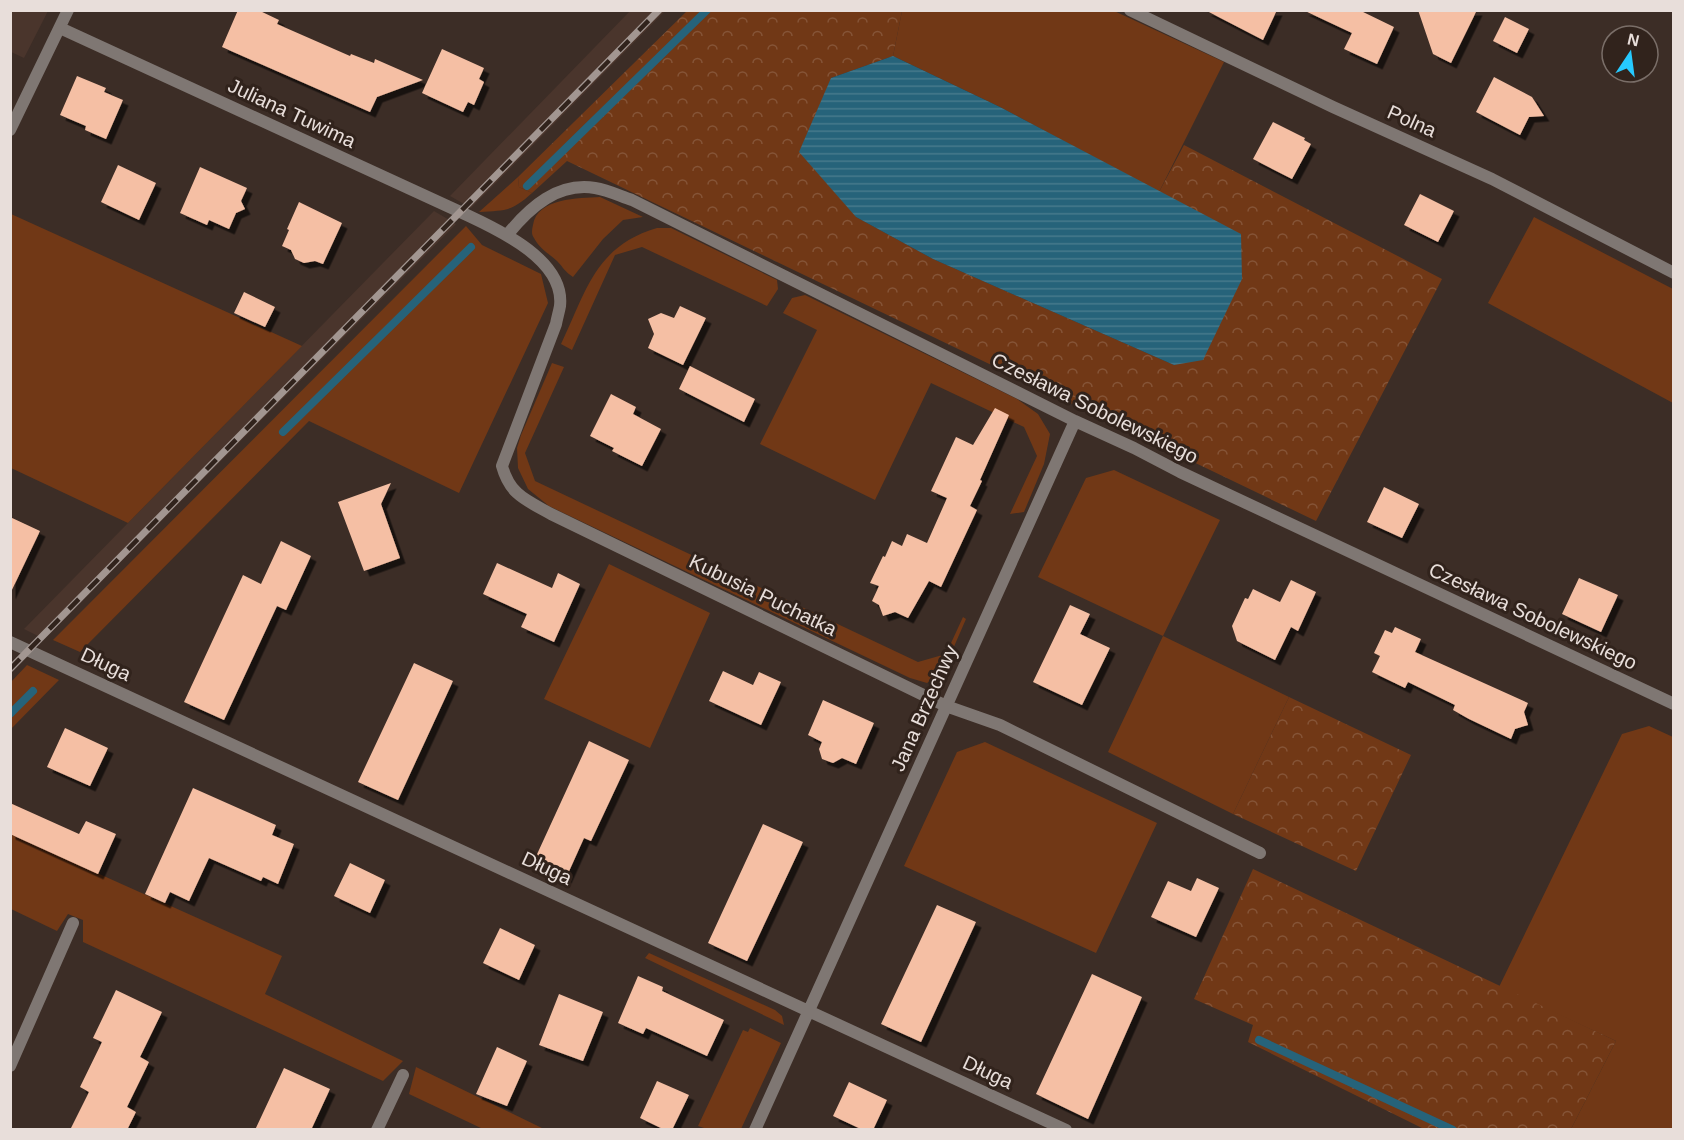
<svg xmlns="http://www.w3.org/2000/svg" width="1684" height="1140" font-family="Arial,sans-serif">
  <defs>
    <pattern id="forest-crowns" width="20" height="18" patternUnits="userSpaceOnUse" patternTransform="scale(1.5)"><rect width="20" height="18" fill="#713816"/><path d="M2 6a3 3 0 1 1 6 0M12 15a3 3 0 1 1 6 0" fill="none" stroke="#855437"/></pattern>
    <pattern id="water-rules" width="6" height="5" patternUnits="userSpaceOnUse" patternTransform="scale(1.5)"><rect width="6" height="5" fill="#26637a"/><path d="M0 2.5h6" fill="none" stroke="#46798c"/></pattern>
    <filter id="shadow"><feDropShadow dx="5.5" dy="5.5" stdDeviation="0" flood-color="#0009"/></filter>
  </defs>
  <rect width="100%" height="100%" fill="#3c2d26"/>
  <path fill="#4a352c" d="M 11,10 L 48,11 L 24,58 L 11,52 Z
    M 630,11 L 665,11 L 471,208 L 450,196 Z
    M 434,211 L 456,224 L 44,639 L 24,629 Z"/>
  <path fill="#713816" d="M 1112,10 L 1224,62 L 1159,192 L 1000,107 L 893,56 L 902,11 Z
    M 518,177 L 519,187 L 532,193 C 511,212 506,210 479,212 Z
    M 600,197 L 643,217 L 623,220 L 603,239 L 573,277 C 565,272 563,267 557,261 C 548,253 540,249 534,238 C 531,234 532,230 533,225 C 537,198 579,198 600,197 Z
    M 11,214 L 302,346 L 128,523 L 11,468 Z
    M 1534,217 L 1673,289 L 1673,403 L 1488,303 Z
    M 466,226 L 482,245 L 541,274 L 548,303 L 459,493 L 309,421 L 80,652 L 53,640 Z
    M 657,228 L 671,228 L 777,280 L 778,289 L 767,306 L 642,247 L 615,255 L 572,350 L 561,344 C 586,292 595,246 657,228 Z
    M 805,295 L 1017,399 L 1038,414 L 1050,434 L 1044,464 L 1024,512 L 1010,514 L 1037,456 L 1024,427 L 931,383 L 875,500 L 760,444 L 817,330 L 783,313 L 792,298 Z
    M 552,363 L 564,367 L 525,453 L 535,481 L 918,662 L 946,654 L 963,617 L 966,619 L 943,672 L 927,683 L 910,678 L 549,506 L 528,489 L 518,468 L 517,448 L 521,435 Z
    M 1114,470 L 1220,520 L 1163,636 L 1289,697 L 1233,814 L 1108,752 L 1163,636 L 1038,577 L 1086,478 Z
    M 609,564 L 710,613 L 650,748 L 544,699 Z
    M 27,665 L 59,680 L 11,729 L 11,682 Z
    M 1649,726 L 1673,737 L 1673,1129 L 1571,1129 L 1616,1041 L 1499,987 L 1622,734 Z
    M 985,742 L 1157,823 L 1096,953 L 904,866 L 957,752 Z
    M 10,834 L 282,956 L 265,994 L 403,1061 L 383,1081 L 83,942 L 83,920 L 68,914 L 57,931 L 11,909 Z
    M 649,953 L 775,1010 L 782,1016 L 784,1025 L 645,958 Z
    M 750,1028 L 781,1043 L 741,1129 L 707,1129 L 698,1126 L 743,1030 L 748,1032 Z
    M 416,1067 L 544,1129 L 483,1129 L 409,1094 Z"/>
  <path fill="url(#forest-crowns)" d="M 687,11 L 902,11 L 893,56 L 831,78 L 856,217 L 933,259 L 1174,365 L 1241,235 L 1159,192 L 1184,145 L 1442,279 L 1316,521 L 567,161 L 532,193 L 519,187 L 518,177 Z
    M 1289,697 L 1411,755 L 1356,871 L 1233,814 Z
    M 1253,869 L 1616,1041 L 1571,1129 L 1424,1129 L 1248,1042 L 1253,1025 L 1194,999 Z"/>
  <path fill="url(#water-rules)" d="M 893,56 L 1000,107 L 1241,234 L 1242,279 L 1203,360 L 1174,365 L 933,259 L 856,217 L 799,152 L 831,78 Z"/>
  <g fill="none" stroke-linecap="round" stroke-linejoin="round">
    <path stroke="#26637a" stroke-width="8" d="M 527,186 L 707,10
      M 283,432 L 471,247
      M 10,714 L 33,691
      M 1259,1040 L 1453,1130"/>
  </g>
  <path fill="#f5bfa4" filter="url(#shadow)" d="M 238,10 L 258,10 L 279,20 L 277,24 L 350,56 L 351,54 L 374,63 L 375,59 L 423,80 L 377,97 L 370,112 L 222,47 Z
    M 1205,10 L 1277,10 L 1263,40 Z
    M 1303,10 L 1359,10 L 1394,27 L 1377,64 L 1344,49 L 1352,33 Z
    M 1418,10 L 1477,10 L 1451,63 L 1433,54 Z
    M 1505,17 L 1529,29 L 1517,53 L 1493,41 Z
    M 442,49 L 484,68 L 479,79 L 484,82 L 474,105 L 468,102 L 463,112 L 422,93 Z
    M 77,76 L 106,88 L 104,92 L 123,100 L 106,139 L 85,130 L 86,126 L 60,115 Z
    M 1494,77 L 1532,97 L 1544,116 L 1529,117 L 1520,135 L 1476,112 Z
    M 1273,122 L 1305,138 L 1304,140 L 1311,144 L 1292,179 L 1253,159 Z
    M 118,165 L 156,183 L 139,220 L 101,202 Z
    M 200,167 L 247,188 L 241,201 L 245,209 L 236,213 L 229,229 L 209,220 L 207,225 L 180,213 Z
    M 1420,194 L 1454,211 L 1438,242 L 1404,225 Z
    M 299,202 L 342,223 L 323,264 L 315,261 L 304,263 L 295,259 L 291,250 L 282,246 L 289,230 L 287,229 Z
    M 244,292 L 275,307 L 265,327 L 234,313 Z
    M 680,306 L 706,318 L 683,365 L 648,348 L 654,334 L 648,319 L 661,313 L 674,318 Z
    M 690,366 L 755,399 L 744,422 L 679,389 Z
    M 611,394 L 636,407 L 633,414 L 661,429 L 642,466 L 612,451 L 614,448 L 590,436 Z
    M 995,408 L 1009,415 L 980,480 L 982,481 L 970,506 L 977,510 L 941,587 L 929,581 L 908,618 L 895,612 L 883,616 L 879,605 L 872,601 L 879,586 L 870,583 L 883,556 L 885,557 L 892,541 L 902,546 L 907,534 L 927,543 L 947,498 L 931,491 L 956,437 L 973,445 Z
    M 391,483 L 381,504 L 400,558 L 364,571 L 338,502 Z
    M 1384,487 L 1419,504 L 1402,538 L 1367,522 Z
    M 10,517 L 40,531 L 10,594 Z
    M 281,541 L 311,556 L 286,610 L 277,606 L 224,720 L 184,702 L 243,575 L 261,584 Z
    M 497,563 L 552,588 L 558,573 L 580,584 L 554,642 L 521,627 L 527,614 L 483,594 Z
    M 1579,578 L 1618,595 L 1601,632 L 1562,614 Z
    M 1291,580 L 1316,592 L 1298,631 L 1291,627 L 1275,660 L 1237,641 L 1232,626 L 1245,598 L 1248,599 L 1253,589 L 1280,602 Z
    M 1070,605 L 1090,614 L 1080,634 L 1110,648 L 1082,705 L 1033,682 Z
    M 1395,627 L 1421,639 L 1415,652 L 1528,703 L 1524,712 L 1528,725 L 1515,729 L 1511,739 L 1469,719 L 1453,710 L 1455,705 L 1408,682 L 1405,688 L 1372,672 L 1380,656 L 1374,653 L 1385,630 L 1392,633 Z
    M 414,663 L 453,681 L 398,800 L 358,782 Z
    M 723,671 L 753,685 L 759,672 L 781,682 L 761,725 L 709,701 Z
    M 823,700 L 874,723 L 856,764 L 842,758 L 833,763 L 822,759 L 819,749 L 822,742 L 808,735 Z
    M 65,728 L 108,748 L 90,786 L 47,767 Z
    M 589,741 L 629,760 L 591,841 L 584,838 L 566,878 L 533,863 Z
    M 193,788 L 276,825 L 272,835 L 294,844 L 278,884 L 263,877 L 261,881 L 209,858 L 189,901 L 170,892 L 165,903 L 145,894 Z
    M 10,803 L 79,834 L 86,821 L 116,834 L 98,874 L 10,834 Z
    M 763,824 L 803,842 L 747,961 L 708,943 Z
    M 350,863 L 385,880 L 370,913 L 334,896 Z
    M 1197,878 L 1219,888 L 1196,937 L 1151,917 L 1168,881 L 1191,891 Z
    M 937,905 L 976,922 L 921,1042 L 881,1024 Z
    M 500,928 L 535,945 L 519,980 L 483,963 Z
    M 1092,974 L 1142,997 L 1088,1119 L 1036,1094 Z
    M 638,976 L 663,987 L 662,991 L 724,1020 L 707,1056 L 646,1028 L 643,1034 L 618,1023 Z
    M 116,990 L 162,1012 L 140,1057 L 149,1062 L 127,1107 L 136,1112 L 127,1130 L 70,1130 L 89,1092 L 80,1087 L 102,1042 L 93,1038 Z
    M 559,994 L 603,1012 L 583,1061 L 539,1045 Z
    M 497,1047 L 527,1061 L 507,1106 L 476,1094 Z
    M 284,1068 L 330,1089 L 311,1130 L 255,1130 Z
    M 657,1081 L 689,1095 L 672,1130 L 665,1130 L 640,1118 Z
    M 849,1082 L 887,1100 L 873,1130 L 863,1130 L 833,1116 Z"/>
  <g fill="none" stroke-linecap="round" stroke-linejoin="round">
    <path stroke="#7f7773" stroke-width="12" d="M 1130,10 L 1333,107 L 1492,179 L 1674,273
      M 60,28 L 469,216 C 501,231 565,261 560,306 C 559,312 557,318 556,324 L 502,466 C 510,495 526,500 551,514 L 946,706 L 1000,725 L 1260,853
      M 10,130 L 68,10
      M 508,234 C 530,207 558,182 595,188 C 608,190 620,196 632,200 L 1075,421 L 1134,448 L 1180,472 L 1674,704
      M 10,642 L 1066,1130
      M 10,1066 L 73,923
      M 377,1130 L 403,1075
      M 755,1130 L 1075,421"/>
    <defs>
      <path id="rail" d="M 10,669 L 659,10"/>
    </defs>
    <use href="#rail" stroke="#a29691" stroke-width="7"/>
    <use href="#rail" stroke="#31231c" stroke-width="4.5" stroke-dasharray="14" stroke-linecap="butt"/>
  </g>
  <g text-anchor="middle" stroke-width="6" stroke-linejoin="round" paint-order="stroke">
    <g font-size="20" fill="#e8deda" stroke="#31231c">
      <text transform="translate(292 113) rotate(25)" y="7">Juliana Tuwima</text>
      <text transform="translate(1412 121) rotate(24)" y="7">Polna</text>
      <text transform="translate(1095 408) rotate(26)" y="7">Czesława Sobolewskiego</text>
      <text transform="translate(763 595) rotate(26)" y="7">Kubusia Puchatka</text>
      <text transform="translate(1533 616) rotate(25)" y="7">Czesława Sobolewskiego</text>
      <text transform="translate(106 664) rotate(25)" y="7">Długa</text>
      <text transform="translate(924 708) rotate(-66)" y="7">Jana Brzechwy</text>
      <text transform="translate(547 868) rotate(25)" y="7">Długa</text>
      <text transform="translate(988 1072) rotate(25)" y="7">Długa</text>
    </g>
  </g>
  <rect width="1684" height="1140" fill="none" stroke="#e8deda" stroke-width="24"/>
  <g transform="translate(1630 54) rotate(13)"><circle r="28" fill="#31231c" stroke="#7a6e68" stroke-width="1.5"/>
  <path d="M0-4.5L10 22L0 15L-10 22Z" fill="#26c9fe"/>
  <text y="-9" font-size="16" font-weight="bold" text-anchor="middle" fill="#e8deda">N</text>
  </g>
</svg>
